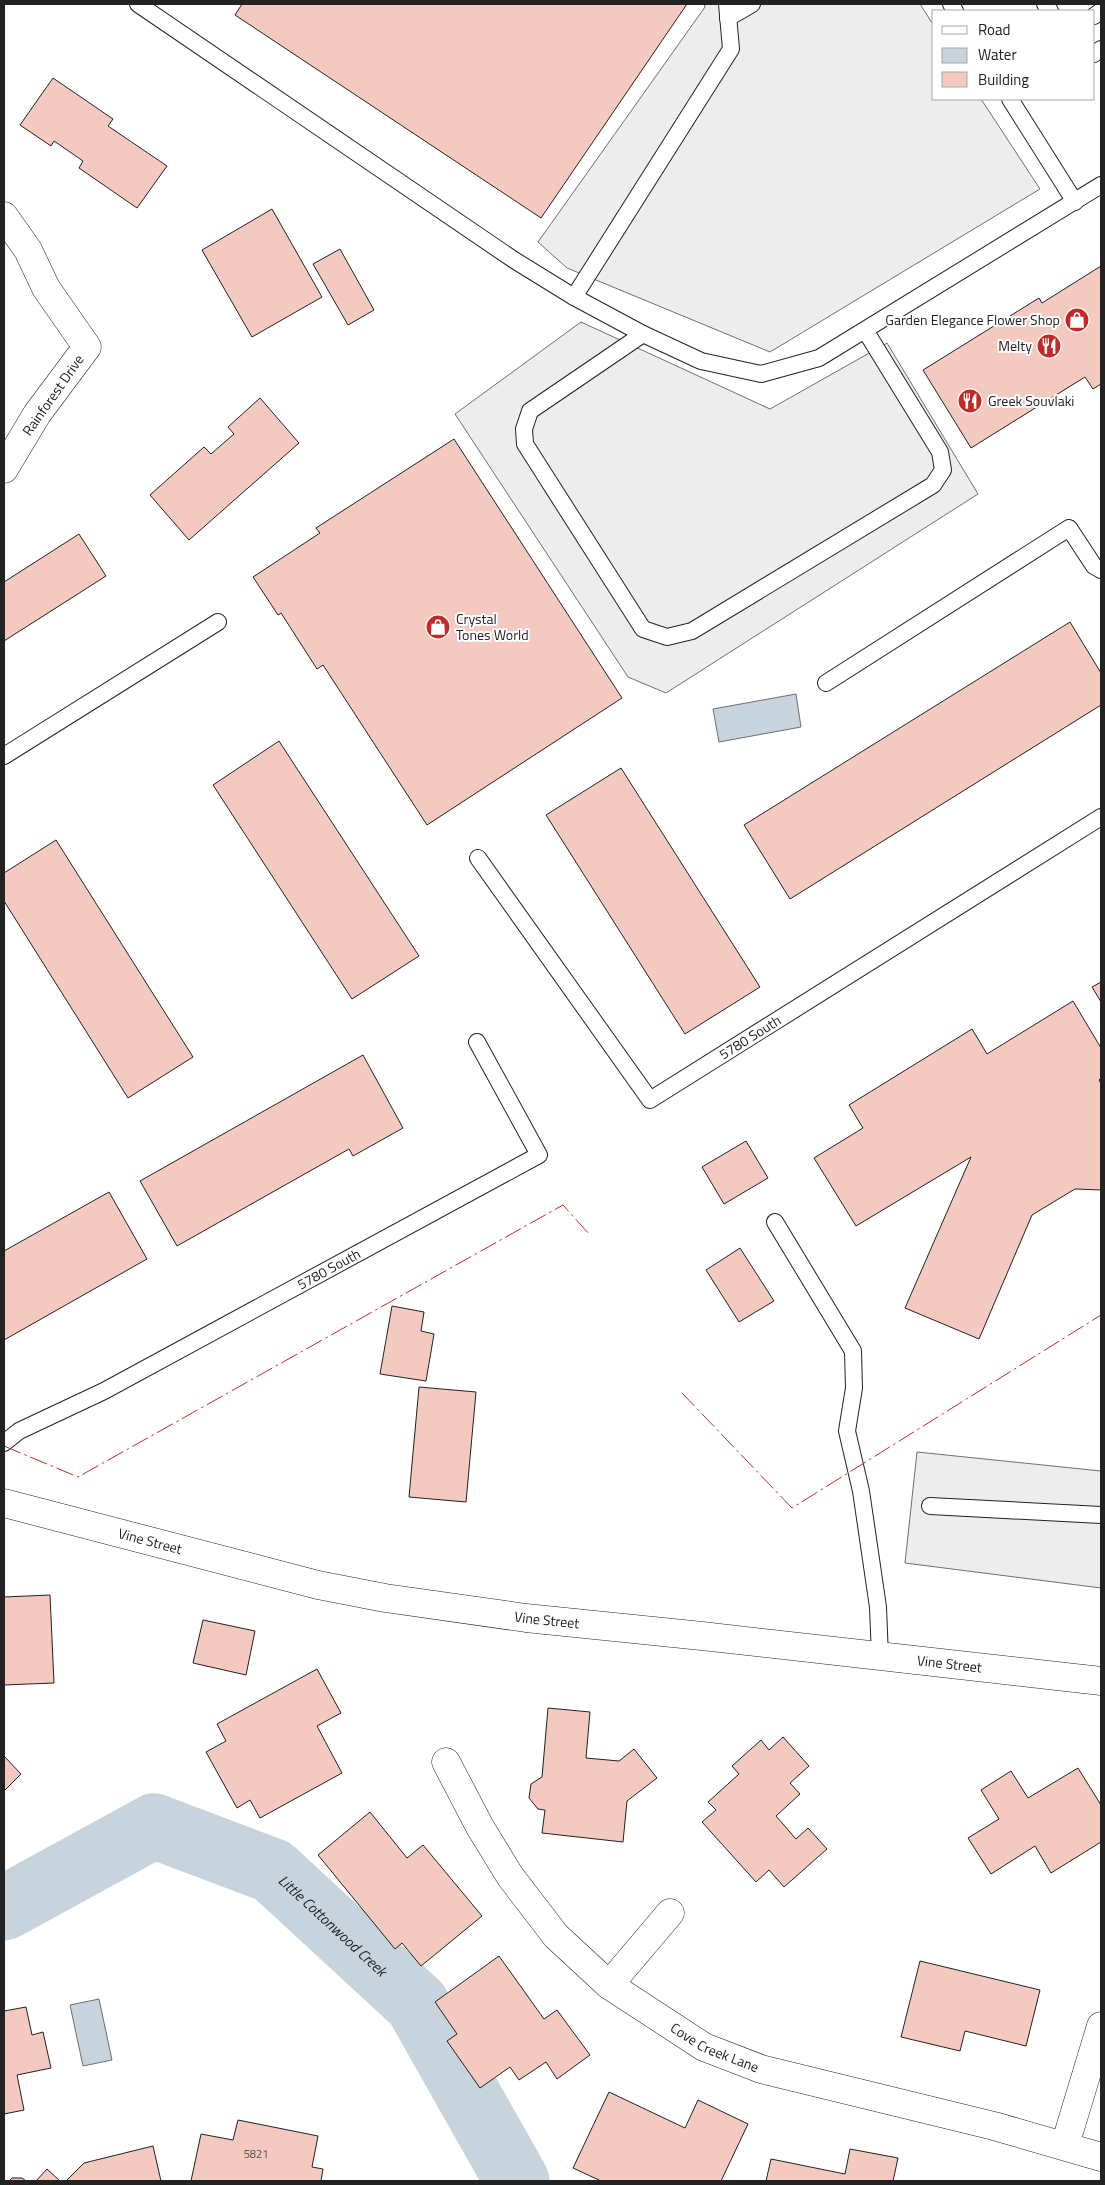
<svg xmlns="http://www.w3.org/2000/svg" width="1105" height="2185" font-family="'Titillium Web',sans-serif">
  <rect width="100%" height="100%" fill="#fff"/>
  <path fill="#ededed" stroke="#6f6f6f" d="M 704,4 L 920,4 L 934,26 L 934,99 L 981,99 L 1040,189 L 770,352 L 567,268 L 538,242 L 705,7 Z
    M 581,322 L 770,409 L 887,343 L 978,494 L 666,693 L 628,677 L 455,414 Z
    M 917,1452 L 1101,1471 L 1101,1588 L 905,1563 Z"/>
  <path fill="#c7d3dd" stroke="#6f6f6f" d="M 796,694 L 801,727 L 719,742 L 713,709 Z
    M 99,1999 L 112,2060 L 83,2066 L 70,2005 Z"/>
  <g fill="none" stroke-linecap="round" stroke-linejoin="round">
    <path stroke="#c7d3dd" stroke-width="65" id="s1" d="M 4,1908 L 154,1826 L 273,1871 L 417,2004 L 517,2181"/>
  </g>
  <path fill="#f3c9c0" stroke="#222" d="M 242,4 L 687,4 L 541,218 L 235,15 Z
    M 53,78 L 113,119 L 108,126 L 167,166 L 137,208 L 79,168 L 83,161 L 54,141 L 51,146 L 20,125 Z
    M 272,209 L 322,297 L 252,337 L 202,250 Z
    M 340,249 L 374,310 L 348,325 L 313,264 Z
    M 1101,266 L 1101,384 L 1093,389 L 1085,377 L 971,448 L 923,370 L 1039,298 L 1042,303 Z
    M 260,398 L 299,443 L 189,540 L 150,495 L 204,447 L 211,454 L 234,434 L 228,427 Z
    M 454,439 L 622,698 L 427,825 L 323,665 L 317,669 L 281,613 L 278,615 L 253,577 L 320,533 L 316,528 Z
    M 79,534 L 106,576 L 4,641 L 4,582 Z
    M 1070,622 L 1101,673 L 1101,705 L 790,899 L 744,825 Z
    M 279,741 L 419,956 L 352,999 L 213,785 Z
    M 621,768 L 760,987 L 685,1034 L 546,815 Z
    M 56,840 L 193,1057 L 128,1098 L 4,901 L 4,873 Z
    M 1101,982 L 1101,1002 L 1092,987 Z
    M 1073,1001 L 1101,1048 L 1101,1078 L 1099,1080 L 1101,1084 L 1101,1190 L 1075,1189 L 1032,1215 L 979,1339 L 905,1308 L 971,1157 L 856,1226 L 814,1158 L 863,1128 L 849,1105 L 972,1029 L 987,1054 Z
    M 363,1055 L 403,1128 L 353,1156 L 349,1149 L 177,1246 L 140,1181 Z
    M 746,1141 L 768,1178 L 724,1204 L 702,1167 Z
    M 109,1192 L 147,1259 L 4,1340 L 4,1251 Z
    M 740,1248 L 774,1301 L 739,1322 L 706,1270 Z
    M 392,1306 L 424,1312 L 421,1331 L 434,1334 L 426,1381 L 380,1374 Z
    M 419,1387 L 476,1392 L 466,1502 L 409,1497 Z
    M 50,1595 L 54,1683 L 4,1685 L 4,1597 Z
    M 203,1620 L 255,1631 L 246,1675 L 193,1663 Z
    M 317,1669 L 341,1713 L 317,1726 L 342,1773 L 260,1818 L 250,1800 L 237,1808 L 206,1752 L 226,1741 L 217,1724 Z
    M 548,1708 L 590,1712 L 586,1758 L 619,1761 L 634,1749 L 657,1778 L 627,1801 L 623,1842 L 542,1833 L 545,1810 L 538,1809 L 529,1798 L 531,1784 L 542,1777 Z
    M 783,1737 L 809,1766 L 790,1783 L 800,1794 L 776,1816 L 796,1839 L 808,1828 L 827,1849 L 784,1887 L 769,1870 L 756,1882 L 702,1822 L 716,1810 L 708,1802 L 739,1774 L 732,1766 L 761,1740 L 769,1750 Z
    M 4,1756 L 21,1774 L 4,1791 Z
    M 1078,1768 L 1101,1805 L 1101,1842 L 1051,1873 L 1035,1846 L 991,1874 L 968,1838 L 999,1819 L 981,1790 L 1011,1771 L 1028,1798 Z
    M 370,1812 L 407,1858 L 423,1845 L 482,1916 L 421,1966 L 402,1943 L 395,1949 L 318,1855 Z
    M 499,1956 L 544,2019 L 557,2010 L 590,2055 L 557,2079 L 546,2062 L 519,2080 L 510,2067 L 480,2088 L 447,2041 L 457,2034 L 435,2002 Z
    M 920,1961 L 1040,1990 L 1026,2046 L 965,2031 L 960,2051 L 901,2037 Z
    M 26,2007 L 32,2035 L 43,2032 L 51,2068 L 17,2075 L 24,2110 L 4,2114 L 4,2011 Z
    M 609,2092 L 685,2128 L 698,2100 L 748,2124 L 721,2181 L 601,2181 L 573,2168 Z
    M 238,2120 L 318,2136 L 312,2167 L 323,2169 L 321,2181 L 191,2181 L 201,2134 L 233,2140 Z
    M 153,2146 L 161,2181 L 66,2181 L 84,2163 Z
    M 850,2149 L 898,2158 L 893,2181 L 766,2181 L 771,2159 L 845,2174 Z
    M 47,2169 L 60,2181 L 36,2181 Z
    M 12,2178 L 22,2178 L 26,2181 L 9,2181 Z"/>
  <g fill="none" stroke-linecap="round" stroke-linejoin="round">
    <defs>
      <g id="service">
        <path d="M 138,4 L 514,260 L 574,297 L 643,334 L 701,361 L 761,374 L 819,358 L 1101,185"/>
        <path d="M 951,4 L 955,11"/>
        <path d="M 1045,4 L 1050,11"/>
        <path d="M 1094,16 L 1101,11"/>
        <path d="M 728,18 L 752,4"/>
        <path d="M 1094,54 L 1101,49"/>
        <path d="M 1010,99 L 1075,202"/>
        <path d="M 574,297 L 731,49 L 727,4"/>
        <path d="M 643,334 L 530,411 L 524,429 L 525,444 L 643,629 L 667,637 L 692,631 L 933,485 L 943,470 L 940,452 L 865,330"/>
        <path d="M 826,683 L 1069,528 L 1094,566 L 1101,570"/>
        <path d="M 4,756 L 218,622"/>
        <path id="s2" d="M 478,858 L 650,1100 L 1101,817"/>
        <path d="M 775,1222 L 853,1351 L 854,1388 L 847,1431 L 861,1491 L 878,1607 L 880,1657"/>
        <path id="s3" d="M 4,1443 L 19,1431 L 104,1391 L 539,1155 L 477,1042"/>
        <path d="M 930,1506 L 1101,1515"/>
      </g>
      <g id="minor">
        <path d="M 4,216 L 28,250 L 46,288 L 87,347 L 37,414 L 4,469"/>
        <path id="s4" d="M 446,1762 L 480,1827 L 510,1876 L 556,1936 L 609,1985 L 704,2047 L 761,2069 L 994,2126 L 1101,2157"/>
        <path d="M 609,1985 L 670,1913"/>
        <path d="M 1065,2145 L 1101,2026"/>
      </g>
      <g id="tertiary">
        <path id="s5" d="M 4,1503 L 318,1585 L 385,1598 L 526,1618 L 702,1636 L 1101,1681"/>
      </g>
    </defs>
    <use href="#service" stroke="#222" stroke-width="18"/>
    <use href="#minor" stroke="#222" stroke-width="29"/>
    <use href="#tertiary" stroke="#222" stroke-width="29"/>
    <use href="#service" stroke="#fff" stroke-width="16"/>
    <use href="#minor" stroke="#fff" stroke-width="28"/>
    <use href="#tertiary" stroke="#fff" stroke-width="28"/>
    <path stroke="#c62828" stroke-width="1" stroke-dasharray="18 4 2.5 4" stroke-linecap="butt" d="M 682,1393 L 792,1508 L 1101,1315
      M 4,1446 L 78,1477 L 563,1205 L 589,1234"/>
  </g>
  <defs>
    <symbol id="shop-disc" viewBox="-11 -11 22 22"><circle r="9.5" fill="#c62828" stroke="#fff"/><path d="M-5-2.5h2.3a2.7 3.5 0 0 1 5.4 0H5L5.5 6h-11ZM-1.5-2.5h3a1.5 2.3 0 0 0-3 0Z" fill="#fff"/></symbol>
    <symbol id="restaurant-disc" viewBox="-11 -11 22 22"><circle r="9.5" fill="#c62828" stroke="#fff"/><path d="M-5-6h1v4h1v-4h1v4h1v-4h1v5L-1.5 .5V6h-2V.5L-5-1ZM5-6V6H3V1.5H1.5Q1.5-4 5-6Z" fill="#fff"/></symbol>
  </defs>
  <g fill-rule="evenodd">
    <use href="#shop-disc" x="1063" y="306" width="28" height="28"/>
    <use href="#restaurant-disc" x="1035" y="332" width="28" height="28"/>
    <use href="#restaurant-disc" x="956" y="387" width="28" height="28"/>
    <use href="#shop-disc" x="424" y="613" width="28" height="28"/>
  </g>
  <g text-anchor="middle" stroke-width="4" stroke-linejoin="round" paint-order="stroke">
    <g font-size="11" fill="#564c4a">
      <text x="256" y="2158">5821</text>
    </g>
    <g font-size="14" fill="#222" stroke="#fff" text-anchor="end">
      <text x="1060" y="325">Garden Elegance Flower Shop</text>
      <text x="1032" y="351">Melty</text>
      <text x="988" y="406" text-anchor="start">Greek Souvlaki</text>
      <text x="456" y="624" text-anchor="start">Crystal<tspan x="456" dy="16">Tones World</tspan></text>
    </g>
    <g font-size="14" fill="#222" stroke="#fff">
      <text transform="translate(53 395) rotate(-55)" y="5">Rainforest Drive</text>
      <text dy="5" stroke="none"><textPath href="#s2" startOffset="415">5780 South</textPath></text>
      <text dy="5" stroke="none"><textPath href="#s3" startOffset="369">5780 South</textPath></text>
      <text dy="5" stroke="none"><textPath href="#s5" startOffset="151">Vine Street</textPath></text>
      <text dy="5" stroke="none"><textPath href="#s5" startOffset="556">Vine Street</textPath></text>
      <text dy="5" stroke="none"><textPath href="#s5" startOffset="961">Vine Street</textPath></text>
      <text dy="5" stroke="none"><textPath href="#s4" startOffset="402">Cove Creek Lane</textPath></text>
    </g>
    <g font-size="15" font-style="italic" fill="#222" stroke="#fff">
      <text dy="5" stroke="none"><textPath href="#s1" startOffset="379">Little Cottonwood Creek</textPath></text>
    </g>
  </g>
  <rect width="1105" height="2185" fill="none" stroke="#222222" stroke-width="10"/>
  <rect x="932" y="10" width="162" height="90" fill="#ffffff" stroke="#a7a7a7"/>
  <rect x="942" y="26" width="25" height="8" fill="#ffffff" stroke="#a7a7a7"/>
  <text x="978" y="35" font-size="15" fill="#222222">Road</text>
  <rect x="942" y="48" width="25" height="15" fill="#c7d3dd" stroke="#a7a7a7"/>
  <text x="978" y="60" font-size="15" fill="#222222">Water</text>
  <rect x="942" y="72" width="25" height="15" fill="#f3c9c0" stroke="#a7a7a7"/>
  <text x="978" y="85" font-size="15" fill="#222222">Building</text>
</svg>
